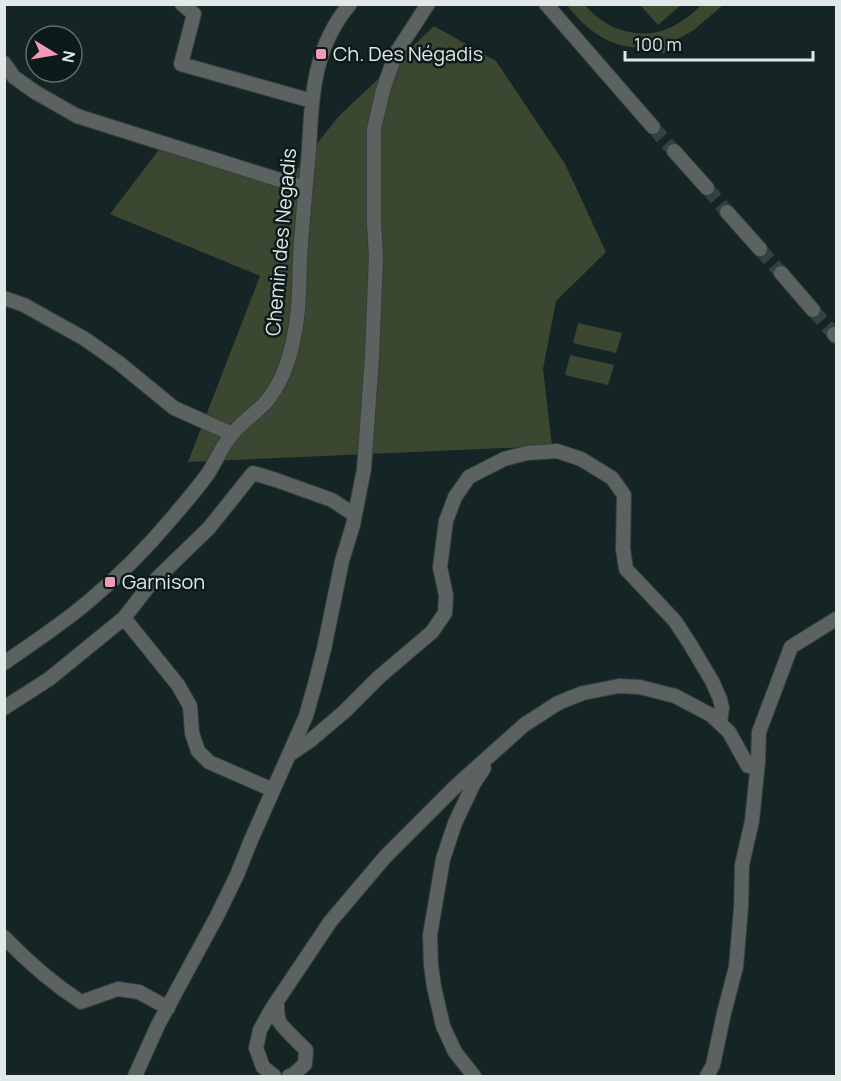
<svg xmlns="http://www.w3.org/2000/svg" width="841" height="1081" font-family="Manrope,sans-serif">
  <rect width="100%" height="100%" fill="#152424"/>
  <path fill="#3c4732" d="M 567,5 L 585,5 C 609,34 651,44 683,20 C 690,16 696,10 701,5 L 723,5 L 694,30 L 665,46 L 667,51 L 663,54 L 660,46 C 620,53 591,37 567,5 Z
    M 640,5 L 681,5 L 658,25 Z
    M 434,26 L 496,61 L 565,164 L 606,252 L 556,301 L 543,369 L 552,446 L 188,462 L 260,276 L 110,214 L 167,139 L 290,178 L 338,117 Z
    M 578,323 L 622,333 L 616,353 L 573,343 Z
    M 570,355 L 614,365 L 608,385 L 565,375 Z"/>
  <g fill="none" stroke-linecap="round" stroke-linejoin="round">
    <path stroke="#334241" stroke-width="14" stroke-dasharray="14 7" stroke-linecap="butt" d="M 653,127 L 674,151
      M 707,188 L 727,212
      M 760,249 L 781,273
      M 813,310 L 834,334"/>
    <defs>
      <path id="street" d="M 182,4 L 194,14 L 181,64 L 312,101
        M 546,4 L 653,127
        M 4,63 L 14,77 L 35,92 L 77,116 L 305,188
        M 674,151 L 707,188
        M 727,212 L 760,249
        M 781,273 L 813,310
        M 4,298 L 24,305 L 85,339 L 119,363 L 174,408 L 232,434
        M 834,334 L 836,336
        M 124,618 L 148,587 L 209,528 L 253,473 L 276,480 L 332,500 L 355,515
        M 4,663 C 33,643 62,624 89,601 C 119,576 147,548 172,518 C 184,504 196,490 207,475 C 216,462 222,445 233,433 C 243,421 256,413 266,402 C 282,383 291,355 295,331 C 300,307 299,283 300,259 C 302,222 306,186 309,150 C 312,95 313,48 350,4
        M 4,708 L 49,679 L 124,618 L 178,685 L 190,706 L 192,733 L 198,751 L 209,762 L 273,790
        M 289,755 L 311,740 L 344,712 L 379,677 L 432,632 L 445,613 L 446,595 L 440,567 L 446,521 L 455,497 L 469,477 L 504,459 L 527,453 L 557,451 L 581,459 L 612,478 L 624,495 L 623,549 L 626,569 L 675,621 L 690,644 L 712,681 L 720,699 L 722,708 L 720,723
        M 4,937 C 28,962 52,983 81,1002 L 118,989 L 139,992 L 168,1008
        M 277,1001 C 277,1008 277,1015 279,1021 C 281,1026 300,1044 306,1050 L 305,1064 L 293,1075 L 289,1076
        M 135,1076 L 158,1025 L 217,916 L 237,875 L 251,840 L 306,716 L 315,684 L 324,649 L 342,561 L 353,525 L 364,469 L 372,357 L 376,256 L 374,224 L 374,129 L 383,90 L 396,53 L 428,4
        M 274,1076 L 263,1067 L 256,1048 L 260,1030 L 271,1010 L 330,922 L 385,857 L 457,785 L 524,725 L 558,703 L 583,693 L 619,686 L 640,687 L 675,696 L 711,715 L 729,732 L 748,766 L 758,762 L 759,732 L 791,647 L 836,619
        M 474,1076 L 455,1052 L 443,1026 L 434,987 L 431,965 L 430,935 L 443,859 L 455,823 L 474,783 L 484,768
        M 707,1076 L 713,1065 L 724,1013 L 736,967 L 741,908 L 742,865 L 752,821 L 758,762"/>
    </defs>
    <use href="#street" stroke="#31403f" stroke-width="16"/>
    <use href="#street" stroke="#5c625f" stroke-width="14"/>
  </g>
  <g fill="#f09ab6" stroke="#0c1a1a" stroke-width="2">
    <rect x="315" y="48" width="12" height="12" rx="3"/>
    <rect x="104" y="576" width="12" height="12" rx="3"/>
  </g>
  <g text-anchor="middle" stroke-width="5" stroke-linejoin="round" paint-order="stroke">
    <g font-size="20" fill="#e0e9e8" stroke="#0c1a1a" text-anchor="start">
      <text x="333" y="61">Ch. Des Négadis</text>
      <text x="122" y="589">Garnison</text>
    </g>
    <g font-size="20" fill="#e0e9e8" stroke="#0c1a1a">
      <text transform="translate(281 242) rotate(-85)" y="7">Chemin des Negadis</text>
    </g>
  </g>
  <rect width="841" height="1081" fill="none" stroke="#e0e9e8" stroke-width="12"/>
  <g transform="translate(54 54) rotate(101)"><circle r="28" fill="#0c1a1a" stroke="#616d6c" stroke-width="1.5"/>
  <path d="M0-4.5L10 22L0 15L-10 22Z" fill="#f09ab6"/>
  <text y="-9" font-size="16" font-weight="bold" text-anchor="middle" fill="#e0e9e8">N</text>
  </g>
  <path d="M625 51v9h188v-9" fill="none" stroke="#e0e9e8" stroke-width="3"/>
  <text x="634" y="51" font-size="18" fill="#e0e9e8" stroke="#0c1a1a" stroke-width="4.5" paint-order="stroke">100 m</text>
</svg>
